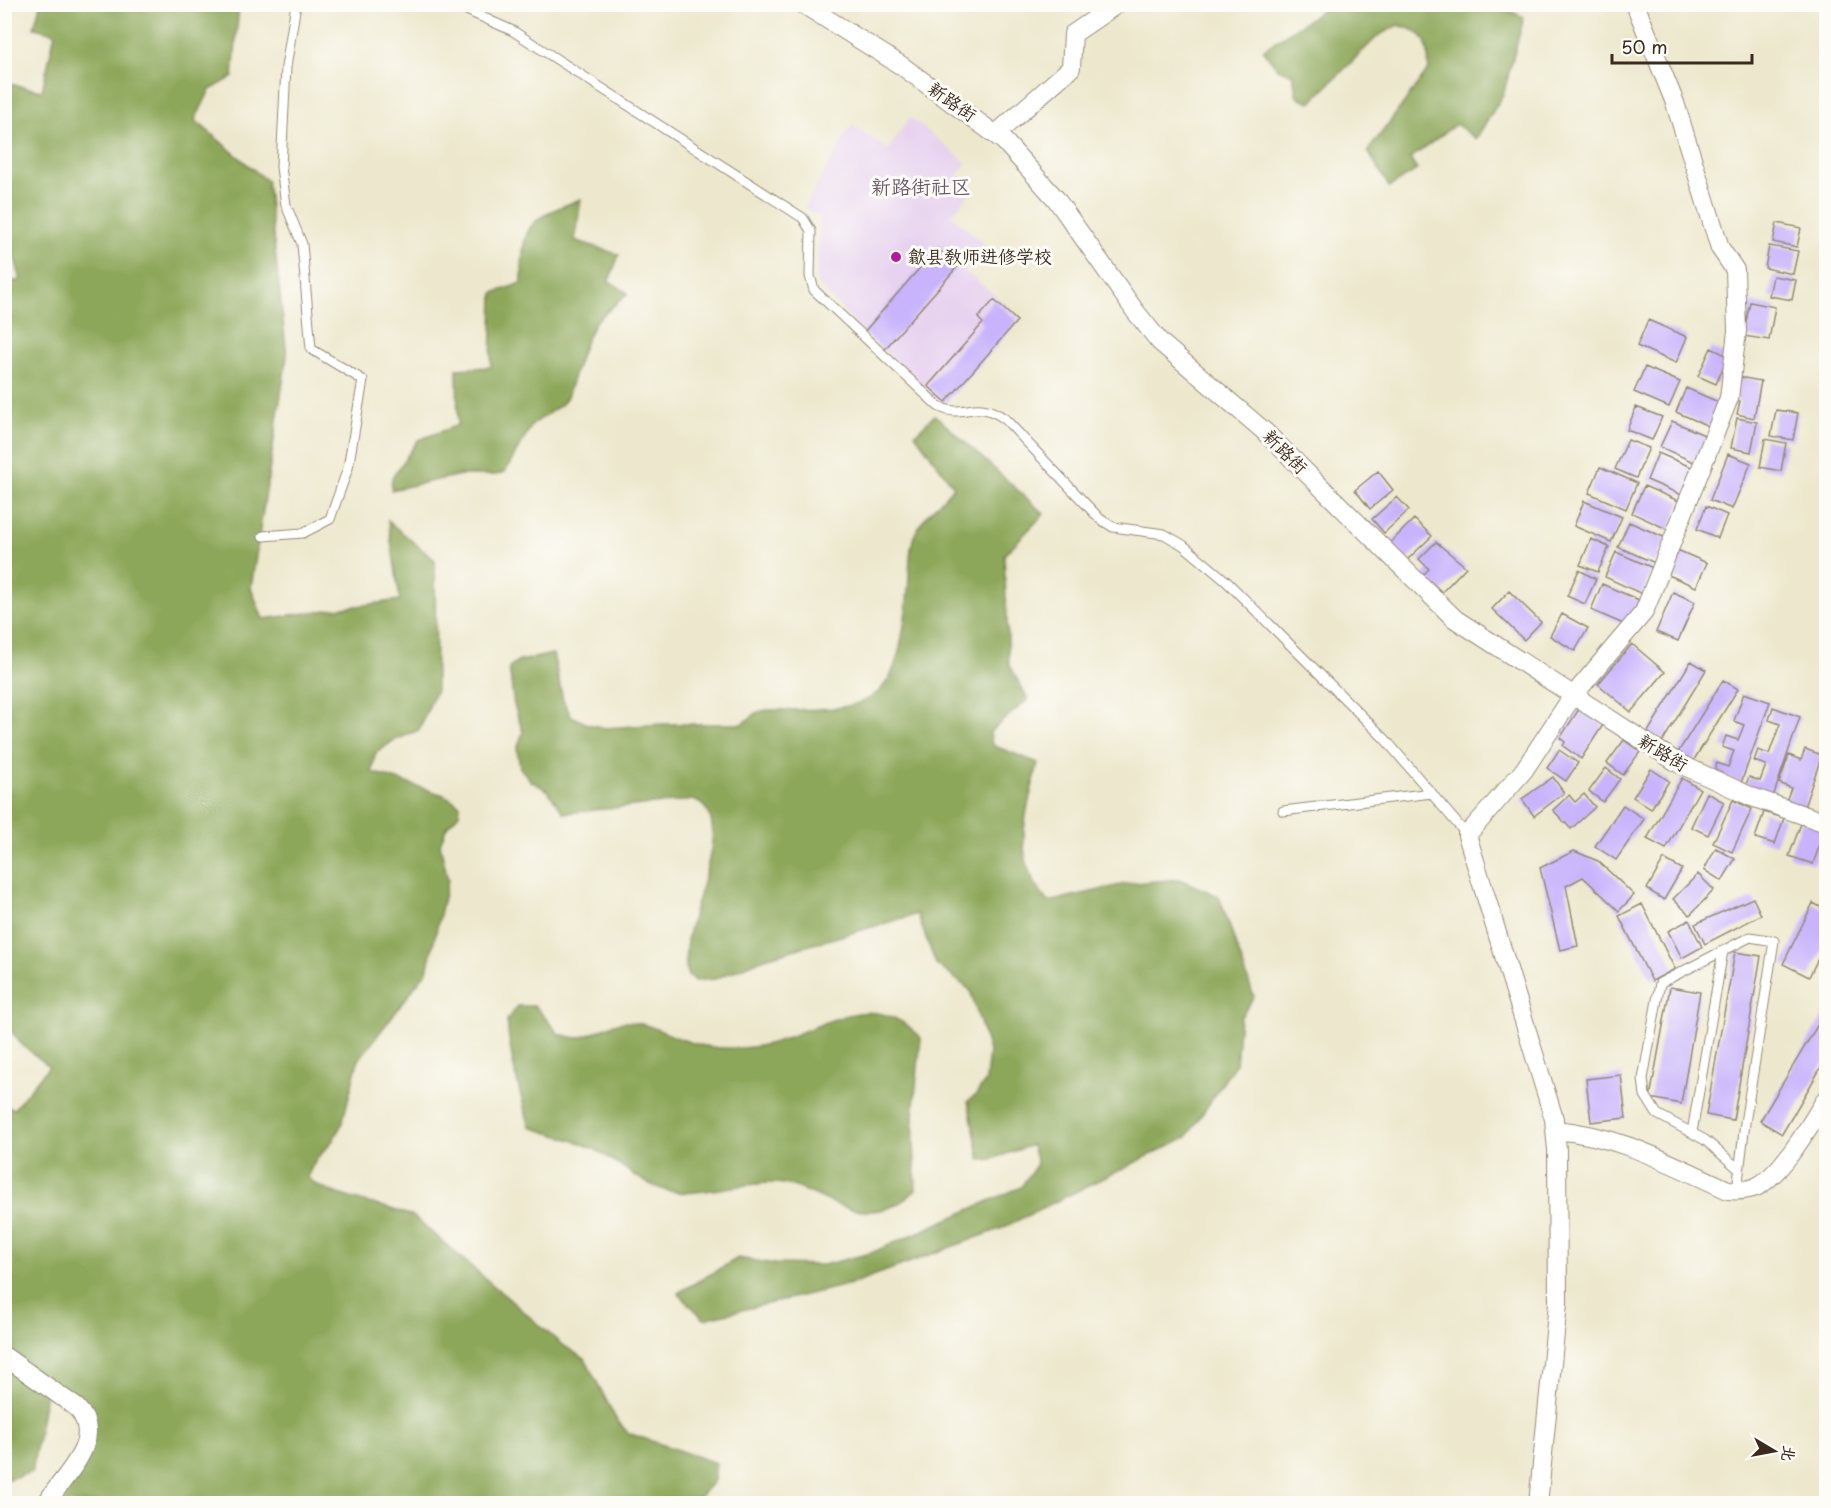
<svg xmlns="http://www.w3.org/2000/svg" width="1831" height="1508" font-family="'Playpen Sans','LXGW WenKai TC',sans-serif">
  <rect width="100%" height="100%" fill="#fdfcf7"/>
  <filter id="ink" filterUnits="userSpaceOnUse"><feTurbulence type="fractalNoise" baseFrequency=".0167" numOctaves="2"/><feDisplacementMap in="SourceGraphic" scale="12" xChannelSelector="R" yChannelSelector="G"/><feConvolveMatrix kernelMatrix="1 2 1 2 8 2 1 2 1" color-interpolation-filters="sRGB"/></filter>
  <filter id="wash" filterUnits="userSpaceOnUse"><feTurbulence type="fractalNoise" baseFrequency=".008" numOctaves="4" result="noise"/><feDisplacementMap in="SourceGraphic" scale="24" xChannelSelector="R" yChannelSelector="G"/><feGaussianBlur stdDeviation="1.35" result="paint"/><feColorMatrix in="noise" values="0 0 0 0 0 0 0 0 0 0 0 0 0 0 0 0 0 1.4 0 .05"/><feComposite in="paint" operator="in"/></filter>
  <g filter="url(#wash)">
    <rect width="100%" height="100%" fill="#ede8cd"/>
    <path fill="#e7d2ef" d="M 910,117 L 967,163 L 956,176 L 973,190 L 951,215 L 985,245 L 964,270 L 1022,318 L 944,405 L 862,332 L 816,282 L 821,218 L 804,208 L 852,124 L 888,150 Z"/>
    <path fill="#8da75a" stroke="#64683c" stroke-width="1.5" d="M 40,5 L 239,5 L 233,77 L 210,90 L 195,120 L 267,181 L 287,356 L 251,588 L 263,619 L 400,600 L 388,521 L 435,560 L 436,690 L 419,730 L 393,741 L 375,754 L 372,772 L 444,795 L 460,805 L 459,814 L 446,828 L 440,844 L 448,880 L 427,971 L 358,1061 L 342,1124 L 333,1140 L 315,1161 L 307,1177 C 325,1197 385,1204 414,1217 L 561,1344 L 585,1359 L 616,1419 L 628,1433 L 716,1463 L 714,1481 L 693,1504 L 54,1503 L 93,1433 L 28,1363 L 5,1347 L 5,1106 L 14,1109 L 49,1066 L 22,1045 L 4,1022 L 4,283 L 21,280 L 5,225 L 5,83 L 42,91 L 55,33 L 34,28 Z
      M 1330,5 L 1495,5 L 1524,17 L 1503,95 L 1476,139 L 1456,124 L 1410,159 L 1417,170 L 1389,187 L 1368,151 L 1429,69 C 1427,40 1428,34 1399,25 L 1379,35 L 1311,102 L 1297,97 L 1293,74 L 1278,69 L 1263,50 Z
      M 581,199 L 575,240 L 619,255 L 609,281 L 628,293 L 595,322 L 584,345 L 567,397 L 562,404 L 532,425 L 505,472 L 496,475 L 460,475 L 391,490 L 392,478 L 418,440 L 458,425 L 457,369 L 491,367 L 493,293 L 522,283 C 522,224 526,220 581,199 Z
      M 935,415 L 1044,514 L 1004,555 L 1009,664 L 1028,699 L 990,732 L 992,745 L 1038,763 C 1026,815 1009,857 1048,902 L 1125,884 L 1179,879 L 1219,896 L 1254,997 L 1240,1018 L 1236,1063 L 1187,1137 L 1000,1229 L 851,1284 L 704,1319 L 678,1293 L 738,1258 L 775,1264 L 823,1265 L 871,1253 L 1021,1187 L 1037,1164 L 1032,1145 L 989,1160 L 980,1160 L 968,1101 L 976,1095 L 986,1080 L 989,1051 L 970,990 L 936,964 L 917,914 L 765,958 L 715,979 L 696,981 L 688,976 C 682,956 688,933 694,913 C 700,887 733,812 693,800 L 564,813 L 547,790 L 531,781 L 520,768 L 517,749 L 523,732 L 514,705 L 509,667 L 516,662 L 553,654 L 563,700 L 571,716 L 587,724 L 606,728 L 663,724 L 742,724 L 758,712 L 767,710 C 877,710 897,709 908,591 C 910,573 908,548 916,532 C 923,516 942,501 954,487 L 915,434 Z
      M 518,1006 L 535,1006 L 559,1034 C 564,1035 572,1038 577,1038 C 595,1036 609,1021 629,1022 C 647,1023 664,1033 681,1039 C 703,1048 728,1050 752,1047 C 813,1040 866,979 921,1038 L 913,1115 L 916,1190 C 901,1204 888,1211 867,1211 C 834,1211 808,1185 776,1183 C 740,1181 695,1200 662,1189 C 640,1182 623,1166 603,1154 C 582,1141 554,1135 530,1127 C 519,1091 510,1058 507,1020 Z
      M 4,1363 L 46,1391 L 32,1472 L 5,1480 Z"/>
    <g id="blocks">
      <path fill="#c8b3fc" d="M 1777,223 L 1801,228 L 1797,247 L 1773,242 Z
        M 1769,246 L 1798,251 L 1793,274 L 1765,268 Z
        M 937,248 L 958,266 L 884,350 L 864,332 Z
        M 1773,276 L 1796,280 L 1792,300 L 1769,296 Z
        M 994,300 L 1017,321 L 946,402 L 928,386 L 983,323 L 978,318 Z
        M 1750,302 L 1775,307 L 1769,340 L 1743,336 Z
        M 1648,320 L 1687,337 L 1676,363 L 1637,346 Z
        M 1711,348 L 1728,356 L 1716,384 L 1698,376 Z
        M 1645,367 L 1680,382 L 1669,407 L 1634,392 Z
        M 1739,377 L 1761,381 L 1754,418 L 1737,414 L 1740,401 L 1734,400 Z
        M 1686,388 L 1723,404 L 1713,428 L 1676,412 Z
        M 1636,407 L 1662,417 L 1652,440 L 1627,430 Z
        M 1776,410 L 1798,413 L 1793,440 L 1771,436 Z
        M 1737,418 L 1757,422 L 1751,452 L 1731,448 Z
        M 1672,421 L 1709,437 L 1698,464 L 1660,447 Z
        M 1765,439 L 1786,443 L 1781,471 L 1760,467 Z
        M 1628,440 L 1649,448 L 1636,478 L 1615,469 Z
        M 1658,453 L 1696,469 L 1684,496 L 1647,480 Z
        M 1728,454 L 1751,463 L 1732,509 L 1710,500 Z
        M 1600,467 L 1637,483 L 1626,509 L 1589,493 Z
        M 1378,471 L 1393,490 L 1370,509 L 1355,490 Z
        M 1644,486 L 1681,502 L 1669,530 L 1632,513 Z
        M 1397,497 L 1409,510 L 1384,533 L 1372,519 Z
        M 1584,501 L 1622,517 L 1611,542 L 1574,526 Z
        M 1706,506 L 1727,515 L 1718,538 L 1697,529 Z
        M 1414,519 L 1432,536 L 1407,560 L 1390,543 Z
        M 1629,522 L 1666,538 L 1655,563 L 1618,547 Z
        M 1591,539 L 1609,547 L 1598,572 L 1580,565 Z
        M 1436,542 L 1466,567 L 1442,592 L 1423,575 L 1429,569 L 1419,559 Z
        M 1675,549 L 1707,563 L 1696,587 L 1664,573 Z
        M 1616,552 L 1653,568 L 1642,594 L 1605,577 Z
        M 1579,570 L 1596,579 L 1585,604 L 1567,596 Z
        M 1602,584 L 1639,600 L 1628,626 L 1591,610 Z
        M 1509,591 L 1541,622 L 1524,640 L 1492,609 Z
        M 1673,592 L 1695,602 L 1678,641 L 1656,632 Z
        M 1562,614 L 1588,628 L 1575,651 L 1550,636 Z
        M 1632,644 L 1665,672 L 1631,712 L 1598,684 Z
        M 1691,661 L 1706,670 L 1661,744 L 1646,735 Z
        M 1723,680 L 1738,689 L 1692,763 L 1677,754 Z
        M 1744,693 L 1770,702 L 1741,783 L 1714,773 L 1717,763 L 1728,767 L 1734,751 L 1722,747 L 1726,736 L 1738,740 L 1744,725 L 1734,721 Z
        M 1773,707 L 1800,717 L 1773,797 L 1745,787 L 1749,777 L 1760,781 L 1766,765 L 1754,761 L 1758,750 L 1769,754 L 1780,724 L 1769,720 Z
        M 1579,709 L 1603,725 L 1581,759 L 1563,746 L 1565,742 L 1560,738 Z
        M 1624,740 L 1640,752 L 1623,775 L 1607,763 Z
        M 1805,749 L 1822,755 L 1804,807 L 1786,801 L 1791,788 L 1779,783 L 1789,755 L 1801,760 Z
        M 1559,750 L 1578,763 L 1566,781 L 1547,768 Z
        M 1606,768 L 1620,779 L 1603,802 L 1589,791 Z
        M 1651,769 L 1669,781 L 1651,809 L 1633,797 Z
        M 1553,777 L 1564,793 L 1534,816 L 1522,799 Z
        M 1682,778 L 1700,789 L 1666,849 L 1647,839 Z
        M 1707,793 L 1724,802 L 1708,835 L 1691,827 Z
        M 1584,794 L 1595,807 L 1571,829 L 1553,810 L 1569,795 L 1575,802 Z
        M 1733,800 L 1752,809 L 1732,852 L 1713,843 Z
        M 1623,805 L 1644,819 L 1616,860 L 1595,846 Z
        M 1764,812 L 1784,818 L 1775,844 L 1755,838 Z
        M 1802,821 L 1825,830 L 1813,864 L 1789,856 Z
        M 1716,848 L 1735,859 L 1722,881 L 1704,870 Z
        M 1574,851 L 1598,861 L 1634,895 L 1619,911 L 1583,877 L 1566,886 L 1578,946 L 1560,950 L 1540,868 Z
        M 1664,859 L 1682,869 L 1664,900 L 1647,889 Z
        M 1698,874 L 1714,890 L 1690,915 L 1673,899 Z
        M 1753,898 L 1761,915 L 1705,944 L 1695,924 Z
        M 1813,903 L 1826,910 L 1826,942 L 1809,977 L 1783,964 Z
        M 1642,904 L 1675,969 L 1652,981 L 1619,916 Z
        M 1689,920 L 1702,947 L 1682,958 L 1668,931 Z
        M 1735,952 L 1761,956 L 1733,1120 L 1706,1115 Z
        M 1670,987 L 1700,992 L 1681,1104 L 1650,1098 Z
        M 1826,1011 L 1826,1059 L 1782,1134 L 1760,1121 Z
        M 1621,1075 L 1626,1118 L 1591,1122 L 1586,1079 Z"/>
    </g>
  </g>
  <g filter="url(#ink)">
    <use href="#blocks" fill-opacity="0" stroke="#948976" stroke-width="1.5"/>
    <g fill="none" stroke-linecap="round" stroke-linejoin="round">
      <defs>
        <path id="service" d="M 453,4 L 513,31 L 803,218 L 811,231 L 810,276 L 814,290 L 938,406 C 966,421 973,396 1005,419 L 1100,519 L 1113,527 L 1164,534 L 1183,545 L 1226,581 L 1385,739 L 1467,835
          M 263,536 L 303,533 L 330,519 L 348,468 L 363,380 L 311,349 L 302,244 L 286,205 L 281,167 L 286,67 L 296,4
          M 1283,811 L 1432,793
          M 1692,1132 L 1723,951
          M 1737,1190 L 1745,1123 L 1774,941 L 1750,937 L 1660,983 L 1643,1079 L 1645,1095 L 1657,1114 L 1705,1140 L 1739,1169"/>
        <path id="minor" d="M 803,4 L 902,66 L 1004,141 L 1056,199 L 1135,311 L 1160,342 L 1264,431 L 1455,619 L 1678,763 L 1752,797 L 1826,823
          M 996,134 L 1071,68 L 1073,34 L 1117,4
          M 1555,1130 C 1618,1135 1671,1164 1728,1190 C 1738,1191 1746,1191 1756,1187 C 1781,1176 1812,1122 1826,1099
          M 4,1356 L 76,1407 C 108,1440 62,1476 46,1504
          M 1538,1504 L 1558,1303 L 1557,1150 L 1554,1119 L 1467,835 L 1524,770 L 1572,697 L 1644,612 L 1729,398 L 1737,331 L 1735,270 L 1720,248 L 1675,103 L 1635,4"/>
      </defs>
      <use href="#service" stroke="#948976" stroke-width="11"/>
      <use href="#minor" stroke="#948976" stroke-width="20"/>
      <use href="#service" stroke="#fff" stroke-width="9"/>
      <use href="#minor" stroke="#fff" stroke-width="18"/>
    </g>
  </g>
  <circle fill="#b5179e" stroke="#fdfcf7" stroke-width="2" cx="896" cy="257" r="6"/>
  <g text-anchor="middle" stroke-width="6" stroke-linejoin="round" paint-order="stroke">
    <g font-size="18" fill="#3b2a1e" stroke="#fdfcf7">
      <text transform="translate(952 102) rotate(35)" y="6">新路街</text>
      <text transform="translate(1285 452) rotate(45)" y="6">新路街</text>
      <text transform="translate(1663 753) rotate(31)" y="6">新路街</text>
    </g>
    <g font-size="18" fill="#3b2a1e" stroke="#fdfcf7" text-anchor="start">
      <text x="908" y="263">歙县教师进修学校</text>
    </g>
    <g font-size="20" fill="#6c5a6c" stroke="#fdfcf7">
      <text x="921" y="194">新路街社区</text>
    </g>
  </g>
  <rect width="1831" height="1508" fill="none" stroke="#fdfcf7" stroke-width="24"/>
  <g transform="translate(1774 1451) rotate(100)" stroke="#fdfcf7" stroke-width="4.5" paint-order="stroke">
  <path d="M0-4.5L10 22L0 15L-10 22Z" fill="#3b2a1e"/>
  <text y="-9" font-size="16" font-weight="bold" text-anchor="middle" fill="#3b2a1e">北</text>
  </g>
  <path d="M1612 54v9h140v-9" fill="none" stroke="#3b2a1e" stroke-width="3"/>
  <text x="1621" y="54" font-size="18" fill="#3b2a1e" stroke="#fdfcf7" stroke-width="4.5" paint-order="stroke">50 m</text>
</svg>
